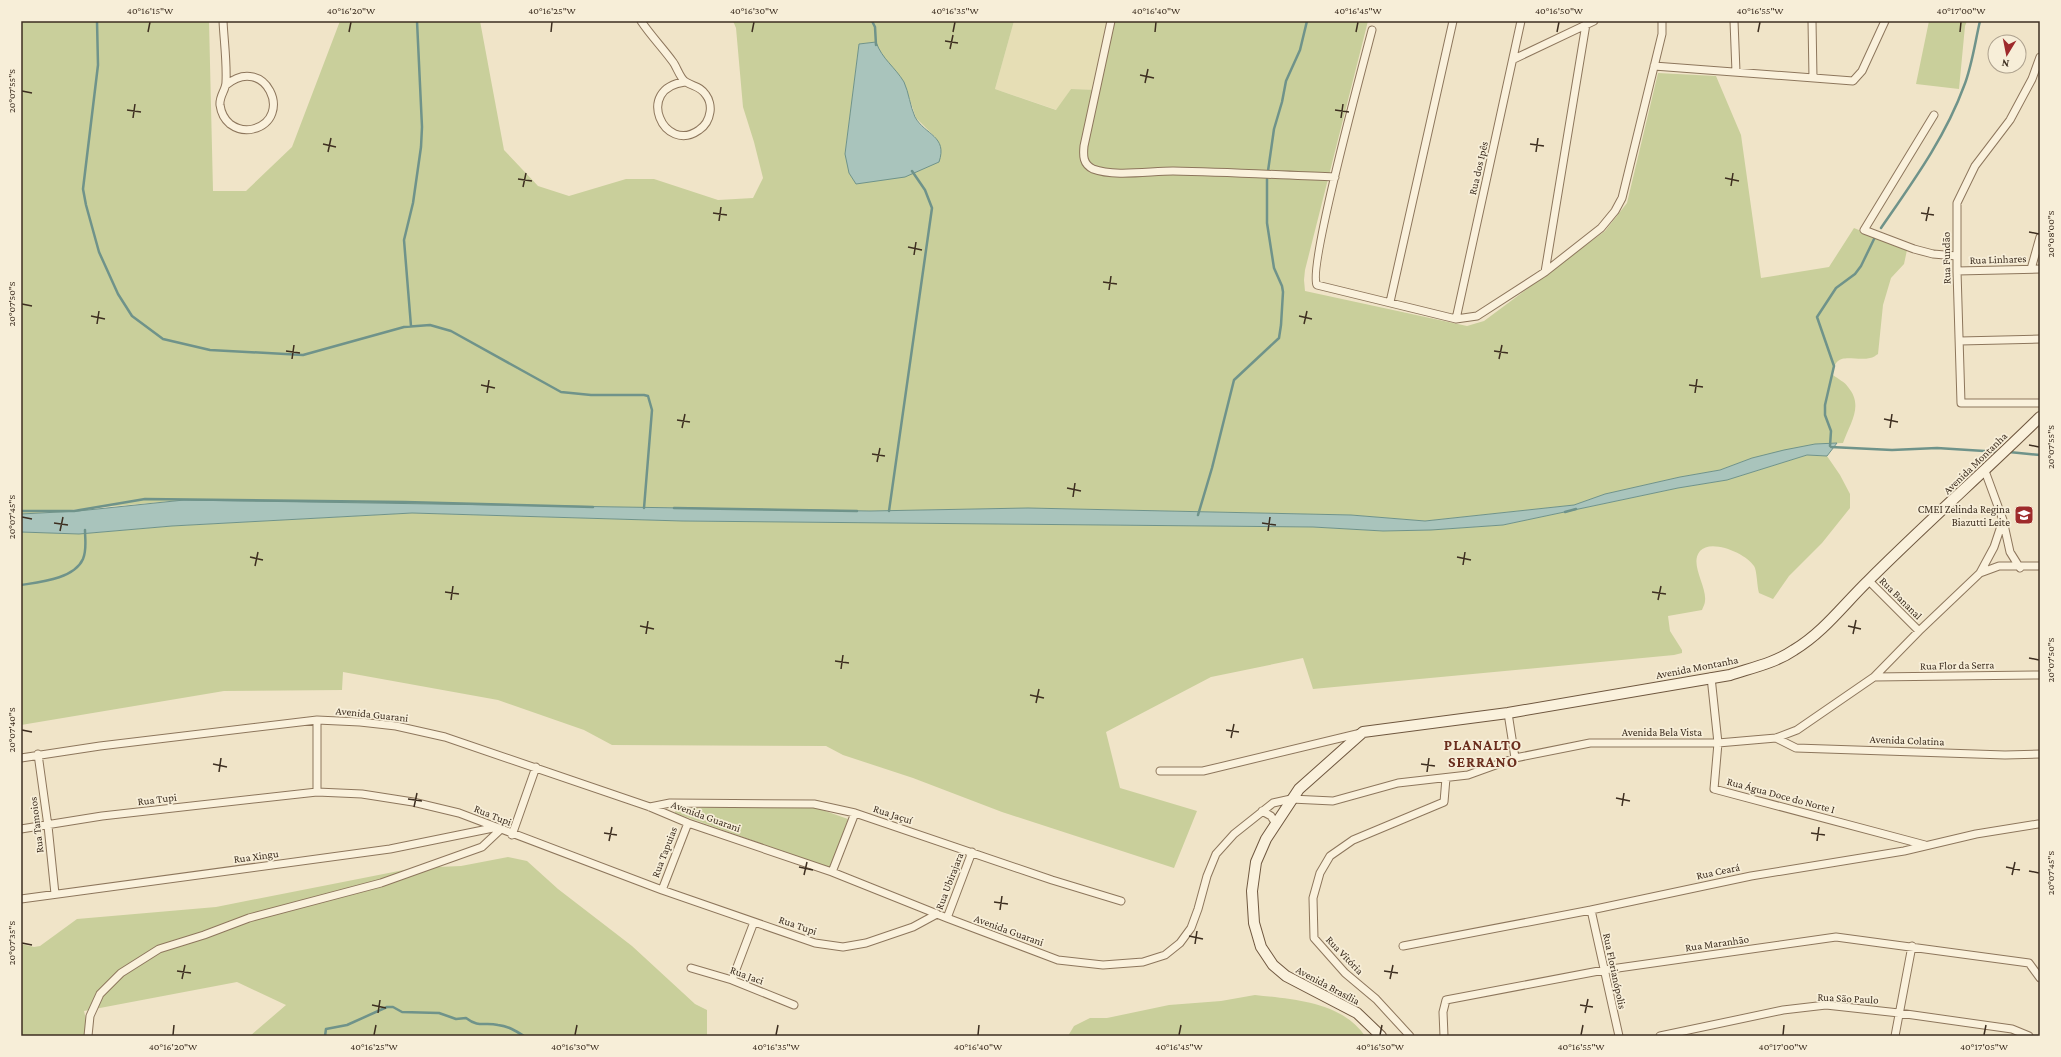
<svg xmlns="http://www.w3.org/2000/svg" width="2061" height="1057" font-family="'Crimson Pro',serif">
  <rect width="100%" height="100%" fill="#f0e4c8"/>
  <path fill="#e6deb5" d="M 1014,21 L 1109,21 L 1099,90 L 1071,89 L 1057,110 L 995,89 Z"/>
  <path fill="#c9cf9b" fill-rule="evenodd" d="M 21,21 L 209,21 L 213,191 L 246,191 L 292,147 L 340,21 L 480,21 L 504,150 L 538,186 L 569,196 L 626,179 L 654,179 L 718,200 L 753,198 L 763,178 L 754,142 L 743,107 L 736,28 L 733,21 L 1014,21 L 995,89 L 1056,110 L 1071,89 L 1099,90 L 1109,21 L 1368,21 L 1305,270 L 1304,280 L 1305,291 L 1467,326 L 1484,321 L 1605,231 L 1627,203 L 1658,73 L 1716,76 L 1741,135 L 1761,278 L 1829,267 L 1854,228 L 1907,250 L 1904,264 L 1891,278 L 1883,305 L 1878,354 C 1876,355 1873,358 1870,358 C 1854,362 1834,349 1833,375 C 1838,379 1845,382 1848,387 C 1864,406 1850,423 1843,443 L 1815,444 L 1752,458 L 1720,470 L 1680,477 L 1605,494 L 1574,505 L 1425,521 L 1351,515 L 1028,508 L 870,511 L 184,500 L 26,514 L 21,514 ZM 876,42 L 880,53 L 904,82 L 916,118 L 935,137 L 845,154 L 859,44 Z
    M 1929,21 L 1967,21 L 1965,26 L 1959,89 L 1916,84 Z
    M 1807,455 L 1827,456 L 1840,475 L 1850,494 L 1850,508 L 1822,543 L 1789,576 L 1773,599 L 1759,593 C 1757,587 1757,570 1754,566 C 1747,554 1711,538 1700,551 C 1689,564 1707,586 1705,601 C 1705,604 1703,607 1702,610 L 1668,616 L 1670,631 L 1682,650 L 1682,653 L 1674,655 L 1313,689 L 1303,658 L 1211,677 L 1106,732 L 1120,788 L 1197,811 L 1174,868 L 1002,812 L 913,778 L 843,755 L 826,746 L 612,745 L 584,730 L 498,700 L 343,672 L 342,690 L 224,691 L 21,725 L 21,532 L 79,534 L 172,526 L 412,513 L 682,521 L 1313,527 L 1383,531 L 1431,530 L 1503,525 L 1678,488 L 1727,480 Z
    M 811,806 L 848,819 L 830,868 L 675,813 L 676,808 Z
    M 508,857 L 527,861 L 558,889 L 632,946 L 695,1004 L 707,1010 L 707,1036 L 250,1036 L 286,1005 L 237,982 L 84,1011 L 90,1036 L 21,1036 L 21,944 L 34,947 L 40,946 L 77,919 L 216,907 L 414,868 L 461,866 Z
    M 1255,995 C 1292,999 1342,1002 1365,1036 L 1068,1036 L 1074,1026 L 1090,1018 L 1107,1018 L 1169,1005 L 1221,1001 Z"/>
  <path fill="#a9c4bc" stroke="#6f938a" d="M 876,42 C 882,59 895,67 904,82 C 909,93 910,106 915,117 C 925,135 948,136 939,162 L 905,177 L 856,184 L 849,173 L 845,154 L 859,44 Z
    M 1837,443 L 1827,456 L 1807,455 L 1727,480 L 1678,488 L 1503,525 L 1431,530 L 1383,531 L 1313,527 L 682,521 L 412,513 L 172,526 L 79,534 L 21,532 L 21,514 L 78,511 L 184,500 L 870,511 L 1028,508 L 1351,515 L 1425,521 L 1574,505 L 1605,494 L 1680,477 L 1720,470 L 1752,458 L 1784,450 L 1815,444 Z"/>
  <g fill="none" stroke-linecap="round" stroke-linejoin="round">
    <path stroke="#6f938a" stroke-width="2.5" d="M 97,21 L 98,65 L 83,189 L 86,205 L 99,252 L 118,294 L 132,316 L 163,339 L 210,350 L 303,355 L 404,327 L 430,325 L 451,331 L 561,392 L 591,395 L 644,395 L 648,396 L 652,410 L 644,508
      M 872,21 L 875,27 L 876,45
      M 1268,171 L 1274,129 L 1282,102 L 1286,81 L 1300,50 L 1307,21
      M 1881,228 C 1912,183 1945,138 1964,86 C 1972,66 1975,42 1980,21
      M 411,326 L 404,240 L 413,203 L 421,147 L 422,127 L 417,21
      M 1830,446 L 1831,431 L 1825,415 L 1825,405 L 1834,366 L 1817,317 L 1836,288 L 1855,274 L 1861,266 L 1876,235
      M 1831,447 L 1892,450 L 1937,448 L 2000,452
      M 2009,452 L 2040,455
      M 674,508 L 857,511
      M 21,511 L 74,511 L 145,499 L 405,502 L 593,507
      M 889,511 L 932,208 L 925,190 L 912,171
      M 1565,512 L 1576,509
      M 1198,515 L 1212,468 L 1234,380 L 1279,338 L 1281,325 L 1283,292 L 1282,286 L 1274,268 L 1267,223 L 1267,179
      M 21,585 C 40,582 74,579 83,559 C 87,550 85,539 85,530
      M 325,1036 L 326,1029 L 347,1025 L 387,1007 L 393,1007 L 402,1012 L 439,1013 L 456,1019 L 466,1018 C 479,1028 484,1022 498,1025 C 508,1026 516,1031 524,1036"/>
    <defs>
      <path id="street" d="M 223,21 C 224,41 227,62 226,82 C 226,90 219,96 220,105 C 221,112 224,119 230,124 C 237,129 245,131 253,129 C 295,118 265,53 226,85
        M 641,21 C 651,36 663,48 673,62 C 677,67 680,79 686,82 C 694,87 700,86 706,95 C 709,99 711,106 710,112 C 709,119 705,126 699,130 C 664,155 634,88 685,82
        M 1111,21 L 1084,146 C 1083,156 1083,164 1093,169 C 1114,177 1150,171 1173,171 C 1227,172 1281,175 1335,177
        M 1734,21 L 1736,72
        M 1812,21 L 1813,78
        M 1372,30 C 1364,61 1307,271 1317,285 L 1456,319 L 1477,316 L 1545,272 L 1601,228 L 1615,211 L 1622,198 L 1662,34 L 1662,21
        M 2040,57 L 2032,79 L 2010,120 L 1975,166 L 1957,203 L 1957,271 L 1961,403 L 2040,403
        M 1514,59 L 1594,21
        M 1654,66 L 1853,81 L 1862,71 L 1885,21
        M 1934,115 L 1864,230 L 1914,249 L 1933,254 L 1957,256
        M 2031,269 L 2040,237
        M 1957,271 L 2040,269
        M 1545,272 L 1586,24
        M 1390,302 L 1453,21
        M 1456,319 L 1521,21
        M 1960,341 L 2040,339
        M 1985,471 L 2003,520 L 2010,552 L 2020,568
        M 1980,573 L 1999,566 L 2040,566
        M 1868,580 L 1919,631
        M 1711,677 L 1718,743 L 1714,789 L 1925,845
        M 1874,677 L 2040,675
        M 1508,713 L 1515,758
        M 1776,738 L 1796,748 L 2005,755 L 2040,754
        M 38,754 L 48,826 L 55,894
        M 21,758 L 100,746 L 317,720 L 360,722 L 396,726 L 445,737 L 650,807 L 688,823 L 832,872 L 947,918 L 1058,960 L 1103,965 L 1143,962 L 1165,955 L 1180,943 L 1191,928 L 1198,909 L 1207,876 L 1216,854 L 1234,834 L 1273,803 L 1291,799 L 1333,801 L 1398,783 L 1468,775 L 1515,758 L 1590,743 L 1718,743 L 1776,738 L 1797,730 L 1874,677 L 1919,631 L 1980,573 L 1994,547 L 2003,520
        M 1160,771 L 1203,771 L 1361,733
        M 317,792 L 317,720
        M 650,807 L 670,803 L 814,804 L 855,813 L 1052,880 L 1121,901
        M 1262,811 L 1271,816 L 1276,824
        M 21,829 L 102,816 L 317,792 L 362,794 L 413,802 L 459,813 L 662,890 L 815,943 L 843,947 L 866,943 L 913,927 L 937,914
        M 512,835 L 536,767
        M 832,872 L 855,813
        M 662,890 L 688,823
        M 21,899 L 390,849 L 493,828
        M 1591,910 L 1619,1036
        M 947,918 L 972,852
        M 1403,946 L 1591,910 L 1751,876 L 1904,851 L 1976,834 L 2038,824
        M 691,968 L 732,980 L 794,1005
        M 732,980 L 754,922
        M 88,1036 L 90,1016 L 100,994 L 121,973 L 159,949 L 204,935 L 249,918 L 381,883 L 482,847 L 500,830
        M 1410,1036 L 1376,999 L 1345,973 L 1314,938 L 1313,898 L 1320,873 L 1330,856 L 1353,840 L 1444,802 L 1446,778
        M 1444,1036 L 1443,1012 L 1446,1000 L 1604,970 L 1836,937 L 2029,963 L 2040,978
        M 1660,1036 L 1783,1010 L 1826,1005 L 1899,1013 L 2012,1029 L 2029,1036
        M 1895,1036 L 1912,946"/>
      <path id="secondary" d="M 1381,1036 L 1357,1013 L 1286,976 L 1273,965 L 1261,947 L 1254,923 L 1252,891 L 1256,862 L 1266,839 L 1299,789 L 1363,732 L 1508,713 L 1730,675 C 1751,668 1775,663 1794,650 C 1824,632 1844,604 1869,580 C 1925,524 1984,472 2040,417"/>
    </defs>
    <use href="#street" stroke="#8d765c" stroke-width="9"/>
    <use href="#secondary" stroke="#6f573f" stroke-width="12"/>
    <use href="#street" stroke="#faf1dc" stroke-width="7"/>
    <use href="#secondary" stroke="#faf1dc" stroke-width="10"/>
  </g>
  <path fill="none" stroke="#3d2e20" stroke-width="1.5" d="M 148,32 L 150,22M 349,32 L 351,22M 551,32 L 552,22M 752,32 L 754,22M 953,32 L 955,22M 1155,32 L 1156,22M 1356,32 L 1358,22M 1557,32 L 1559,22M 1758,32 L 1760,22M 1960,32 L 1961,22M 945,41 L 958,43M 950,49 L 953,35M 1140,75 L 1154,78M 1145,83 L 1148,69M 22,91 L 32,93M 127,110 L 141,112M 1335,110 L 1349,112M 133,118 L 135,104M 1341,118 L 1343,104M 323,144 L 336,147M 1530,144 L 1544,146M 328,152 L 331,138M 1536,152 L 1538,138M 1725,178 L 1739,181M 518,179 L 532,181M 1731,186 L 1733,173M 523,187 L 526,173M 713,213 L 727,215M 1921,213 L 1934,215M 719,221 L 721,207M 1926,221 L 1929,207M 2029,232 L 2039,234M 908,247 L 922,250M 914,255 L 916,242M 1103,282 L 1117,284M 1109,290 L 1111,276M 22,304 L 32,306M 91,316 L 105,319M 1299,316 L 1312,319M 97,324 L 99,311M 1304,324 L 1307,311M 286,351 L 300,353M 1494,351 L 1508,353M 292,359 L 294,345M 1499,359 L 1502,345M 481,385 L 495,388M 1689,385 L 1703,387M 487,393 L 489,380M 1695,393 L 1697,379M 1884,419 L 1898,422M 677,420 L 690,422M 682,428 L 685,414M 1890,428 L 1892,414M 2029,445 L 2039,447M 872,454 L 885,456M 877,462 L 880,448M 1067,488 L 1081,491M 1073,497 L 1075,483M 22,517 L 32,519M 54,523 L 68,525M 1262,523 L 1276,525M 60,531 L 63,517M 1268,531 L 1270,517M 250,557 L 263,560M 1457,557 L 1471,560M 1463,565 L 1465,552M 255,566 L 258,552M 445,592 L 459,594M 1652,592 L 1666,594M 451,600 L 453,586M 1658,600 L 1661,586M 640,626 L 654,629M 1848,626 L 1861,629M 646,634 L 648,621M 1853,634 L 1856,620M 2029,658 L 2039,660M 835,661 L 849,663M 841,669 L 843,655M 1030,695 L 1044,698M 1036,703 L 1039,689M 22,730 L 32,732M 1226,730 L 1239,732M 1231,738 L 1234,724M 213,764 L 227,767M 1421,764 L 1435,766M 219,772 L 221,758M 1427,772 L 1429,758M 1616,798 L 1630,801M 408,799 L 422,801M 1622,806 L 1624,793M 414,807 L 417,793M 604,833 L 617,835M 1811,833 L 1825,835M 609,841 L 612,827M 1817,841 L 1819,827M 799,867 L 813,870M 2006,867 L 2020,870M 2029,871 L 2039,873M 804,875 L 807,862M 2012,875 L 2015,862M 994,902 L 1008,904M 1000,910 L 1002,896M 1189,936 L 1203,939M 22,943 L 32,945M 1195,944 L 1197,931M 177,971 L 191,973M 1384,971 L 1398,973M 182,979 L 185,965M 1390,979 L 1393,965M 372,1005 L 386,1008M 1580,1005 L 1593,1007M 378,1013 L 380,1000M 1585,1013 L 1588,999M 173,1035 L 174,1025M 374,1035 L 376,1025M 575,1035 L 577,1025M 776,1035 L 778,1025M 978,1035 L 979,1025M 1179,1035 L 1181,1025M 1380,1035 L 1382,1025M 1581,1035 L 1583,1025M 1783,1035 L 1784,1025M 1984,1035 L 1986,1025"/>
  <defs>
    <symbol id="school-square" viewBox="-11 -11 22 22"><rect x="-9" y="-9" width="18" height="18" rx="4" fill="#9e2a2b" stroke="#f7eed8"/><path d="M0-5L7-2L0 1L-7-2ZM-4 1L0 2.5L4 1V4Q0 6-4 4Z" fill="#fff"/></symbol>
  </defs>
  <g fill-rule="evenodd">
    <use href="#school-square" x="2013" y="504" width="22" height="22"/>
  </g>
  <g text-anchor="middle" stroke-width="3.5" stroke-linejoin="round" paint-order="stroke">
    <g font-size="11" fill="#3d2e20" stroke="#f7eed8">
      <text transform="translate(1478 168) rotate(-77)" y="4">Rua dos Ipês</text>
      <text transform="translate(1946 258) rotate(-91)" y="4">Rua Fundão</text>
      <text transform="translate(1998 259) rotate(-2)" y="4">Rua Linhares</text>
      <text transform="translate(1975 463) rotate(-44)" y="4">Avenida Montanha</text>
      <text transform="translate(1901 598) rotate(45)" y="4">Rua Bananal</text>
      <text transform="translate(1957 665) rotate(-1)" y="4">Rua Flor da Serra</text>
      <text transform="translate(1697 667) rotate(-11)" y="4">Avenida Montanha</text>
      <text transform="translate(372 714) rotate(6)" y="4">Avenida Guarani</text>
      <text x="1662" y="736">Avenida Bela Vista</text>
      <text transform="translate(1907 740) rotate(2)" y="4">Avenida Colatina</text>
      <text transform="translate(1781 795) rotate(15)" y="4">Rua Água Doce do Norte I</text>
      <text transform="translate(157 799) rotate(-7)" y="4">Rua Tupi</text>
      <text transform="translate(893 814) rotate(18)" y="4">Rua Jaçuí</text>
      <text transform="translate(493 815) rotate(22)" y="4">Rua Tupi</text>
      <text transform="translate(706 816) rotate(20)" y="4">Avenida Guarani</text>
      <text transform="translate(36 825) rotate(-97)" y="4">Rua Tamoios</text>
      <text transform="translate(664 852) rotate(-69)" y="4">Rua Tapuias</text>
      <text transform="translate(256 856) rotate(-8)" y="4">Rua Xingu</text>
      <text transform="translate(1718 871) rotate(-12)" y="4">Rua Ceará</text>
      <text transform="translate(949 881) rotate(-69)" y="4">Rua Ubirajara</text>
      <text transform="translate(798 925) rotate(19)" y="4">Rua Tupi</text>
      <text transform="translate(1009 930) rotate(20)" y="4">Avenida Guarani</text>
      <text transform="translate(1717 943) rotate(-8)" y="4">Rua Maranhão</text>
      <text transform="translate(1345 955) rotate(46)" y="4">Rua Vitória</text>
      <text transform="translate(1615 971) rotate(78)" y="4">Rua Florianópolis</text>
      <text transform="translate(747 975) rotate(20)" y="4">Rua Jaci</text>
      <text transform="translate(1328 985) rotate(28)" y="4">Avenida Brasília</text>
      <text transform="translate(1848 998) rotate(3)" y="4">Rua São Paulo</text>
    </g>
    <g font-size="11" fill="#3d2e20" stroke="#f7eed8" text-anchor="end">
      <text x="2010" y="513">CMEI Zelinda Regina<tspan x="2010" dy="13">Biazutti Leite</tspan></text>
    </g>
    <g font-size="15" font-weight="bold" letter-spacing="1" fill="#6b2e1e" stroke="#f7eed8">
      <text x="1483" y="750">PLANALTO<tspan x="1483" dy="17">SERRANO</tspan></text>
    </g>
  </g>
  <rect width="2061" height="1057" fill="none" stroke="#f7eed8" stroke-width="44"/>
  <g transform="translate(2007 54) rotate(190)"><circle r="19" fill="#f7eed8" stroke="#ada18e"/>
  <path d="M0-3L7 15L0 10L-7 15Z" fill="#9e2a2b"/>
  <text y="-6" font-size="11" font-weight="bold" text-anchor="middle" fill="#3d2e20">N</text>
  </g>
  <rect x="22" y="22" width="2017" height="1013" fill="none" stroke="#3d2e20" stroke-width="1.5"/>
  <g font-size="10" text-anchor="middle" fill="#3d2e20">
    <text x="150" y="14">40°16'15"W</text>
    <text x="351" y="14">40°16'20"W</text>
    <text x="552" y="14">40°16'25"W</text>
    <text x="754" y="14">40°16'30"W</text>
    <text x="955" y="14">40°16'35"W</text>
    <text x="1156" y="14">40°16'40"W</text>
    <text x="1358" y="14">40°16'45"W</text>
    <text x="1559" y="14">40°16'50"W</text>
    <text x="1760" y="14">40°16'55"W</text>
    <text x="1961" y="14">40°17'00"W</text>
    <text transform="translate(11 91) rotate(-90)" y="4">20°07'55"S</text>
    <text transform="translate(2050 234) rotate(-90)" y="4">20°08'00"S</text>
    <text transform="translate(11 304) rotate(-90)" y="4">20°07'50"S</text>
    <text transform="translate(2050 447) rotate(-90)" y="4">20°07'55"S</text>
    <text transform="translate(11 517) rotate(-90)" y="4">20°07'45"S</text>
    <text transform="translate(2050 660) rotate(-90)" y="4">20°07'50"S</text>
    <text transform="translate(11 730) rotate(-90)" y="4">20°07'40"S</text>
    <text transform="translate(2050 873) rotate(-90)" y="4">20°07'45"S</text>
    <text transform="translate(11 943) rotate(-90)" y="4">20°07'35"S</text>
    <text x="173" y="1050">40°16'20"W</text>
    <text x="374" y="1050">40°16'25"W</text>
    <text x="575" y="1050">40°16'30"W</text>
    <text x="776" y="1050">40°16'35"W</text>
    <text x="978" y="1050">40°16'40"W</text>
    <text x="1179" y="1050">40°16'45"W</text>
    <text x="1380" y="1050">40°16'50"W</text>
    <text x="1581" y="1050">40°16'55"W</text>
    <text x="1783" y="1050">40°17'00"W</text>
    <text x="1984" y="1050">40°17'05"W</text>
  </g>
</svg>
